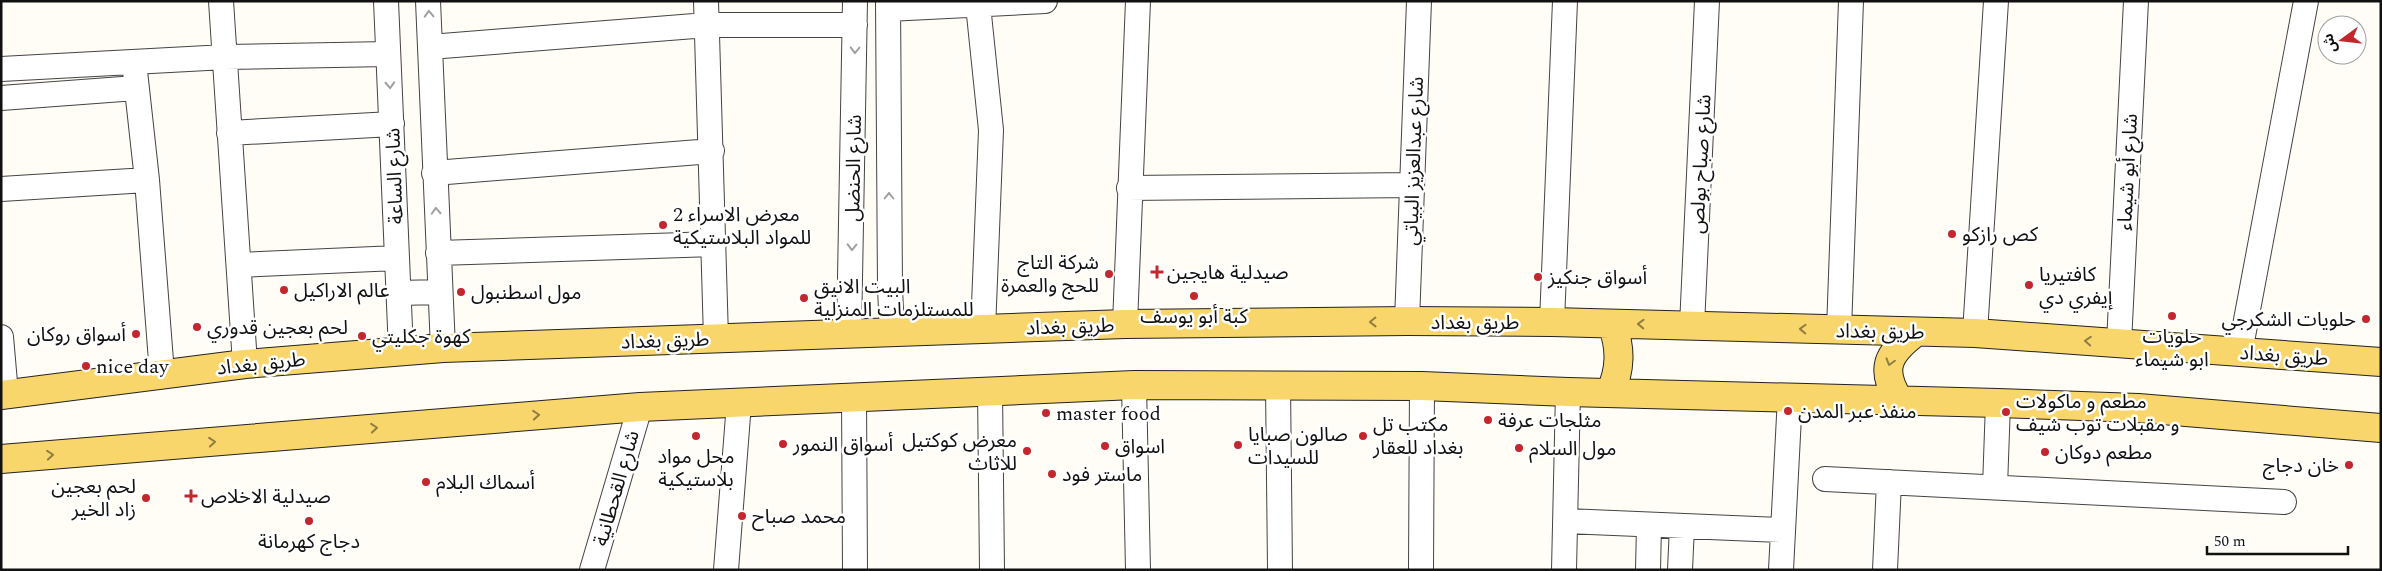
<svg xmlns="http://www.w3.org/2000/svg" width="2382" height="571" font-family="Spectral,'Noto Sans Arabic',serif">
  <rect width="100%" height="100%" fill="#fffdf5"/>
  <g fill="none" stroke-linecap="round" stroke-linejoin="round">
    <defs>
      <path id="minor" d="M 221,1 L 245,364
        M 386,1 L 401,351
        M 428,1 L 443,348
        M 706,1 L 716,338
        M 888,1 L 890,288 L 892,332
        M 978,5 L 991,130 L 983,330
        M 888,9 L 1045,1
        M 430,47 L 707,25 L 855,25
        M 134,62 L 147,180 L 162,374
        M 1,69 L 226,57 L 388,54
        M 1,98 L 136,88
        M 229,133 L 392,124
        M 434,173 L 712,151
        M 1129,188 L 1412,185
        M 1,189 L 147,180
        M 438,253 L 714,244
        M 239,265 L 397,258
        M 399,293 L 440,292
        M 1407,321 L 1419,1
        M 1552,322 L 1565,1
        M 1125,324 L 1138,1
        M 1692,326 L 1707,1
        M 1839,330 L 1851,1
        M 1975,333 L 1996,1
        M 849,334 L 855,1
        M 1,337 L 6,394
        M 2119,343 L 2136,1
        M 2240,352 L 2306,1
        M 1134,385 L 1138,570
        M 1278,385 L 1280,570
        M 990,390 L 992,570
        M 854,397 L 855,570
        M 1825,479 L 2284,502
        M 1995,487 L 1998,403
        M 1566,521 L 1782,530
        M 592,570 L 640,407
        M 726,570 L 739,403
        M 1421,570 L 1422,386
        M 1564,570 L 1568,392
        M 1648,570 L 1649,525
        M 1680,570 L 1682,526
        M 1781,570 L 1790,397
        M 1885,570 L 1889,482"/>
      <path id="major" d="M 1610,393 C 1621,369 1621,348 1612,324
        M 1,395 L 245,364 L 443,348 L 1125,324 L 1407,321 L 1552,322 L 1975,333 L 2381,362
        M 1899,400 C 1879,369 1888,353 1916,332
        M 1,459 L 640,407 L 1134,385 L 1422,386 L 1568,392 L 1998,403 L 2138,408 L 2381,428"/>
    </defs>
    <use href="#minor" stroke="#444" stroke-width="26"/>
    <use href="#major" stroke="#222" stroke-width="30"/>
    <use href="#minor" stroke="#fff" stroke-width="24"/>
    <use href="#major" stroke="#f9d66b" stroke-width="28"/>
  </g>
  <defs><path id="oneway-chevron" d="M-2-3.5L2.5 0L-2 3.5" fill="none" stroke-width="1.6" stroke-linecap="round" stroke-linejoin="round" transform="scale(1.25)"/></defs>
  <g stroke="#a0a0a0">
    <use href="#oneway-chevron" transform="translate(429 14) rotate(-92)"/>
    <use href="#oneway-chevron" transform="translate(855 50) rotate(91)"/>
    <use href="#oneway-chevron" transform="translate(390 85) rotate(87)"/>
    <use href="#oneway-chevron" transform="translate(889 196) rotate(-90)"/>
    <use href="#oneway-chevron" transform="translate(436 211) rotate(-93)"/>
    <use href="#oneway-chevron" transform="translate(852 247) rotate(91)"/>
  </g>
  <g stroke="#917d42">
    <use href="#oneway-chevron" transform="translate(1373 322) rotate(179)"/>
    <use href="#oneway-chevron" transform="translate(1641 324) rotate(-178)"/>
    <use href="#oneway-chevron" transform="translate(1803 329) rotate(-178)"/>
    <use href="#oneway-chevron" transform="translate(2088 341) rotate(-176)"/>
    <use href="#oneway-chevron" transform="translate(1890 362) rotate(106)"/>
    <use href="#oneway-chevron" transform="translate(536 415) rotate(-5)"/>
    <use href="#oneway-chevron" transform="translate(374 428) rotate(-5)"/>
    <use href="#oneway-chevron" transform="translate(212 442) rotate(-5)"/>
    <use href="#oneway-chevron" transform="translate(50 455) rotate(-5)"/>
  </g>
  <g fill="#c4262e" stroke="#fff" stroke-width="2">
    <circle cx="663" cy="225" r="5"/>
    <circle cx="1952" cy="234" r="5"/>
    <path d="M1154.5 264.5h5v5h5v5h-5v5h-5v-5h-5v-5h5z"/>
    <circle cx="1109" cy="274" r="5"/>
    <circle cx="1538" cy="277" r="5"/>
    <circle cx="2029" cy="285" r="5"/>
    <circle cx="284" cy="290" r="5"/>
    <circle cx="461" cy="292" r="5"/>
    <circle cx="1194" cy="296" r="5"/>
    <circle cx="804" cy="298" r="5"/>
    <circle cx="2172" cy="316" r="5"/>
    <circle cx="2366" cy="319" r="5"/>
    <circle cx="197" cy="327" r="5"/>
    <circle cx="136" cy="334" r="5"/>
    <circle cx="362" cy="336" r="5"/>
    <circle cx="86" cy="366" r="5"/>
    <circle cx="1788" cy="411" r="5"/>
    <circle cx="2006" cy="412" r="5"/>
    <circle cx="1046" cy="413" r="5"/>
    <circle cx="1488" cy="420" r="5"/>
    <circle cx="696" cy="436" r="5"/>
    <circle cx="1363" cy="436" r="5"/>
    <circle cx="783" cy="444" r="5"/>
    <circle cx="1238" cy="445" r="5"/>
    <circle cx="1105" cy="446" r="5"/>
    <circle cx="1519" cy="448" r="5"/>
    <circle cx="1027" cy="451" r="5"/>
    <circle cx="2045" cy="452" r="5"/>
    <circle cx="2349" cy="465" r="5"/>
    <circle cx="1052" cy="474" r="5"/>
    <circle cx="426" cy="482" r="5"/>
    <path d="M188.5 488.5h5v5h5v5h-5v5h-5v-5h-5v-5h5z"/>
    <circle cx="146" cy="498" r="5"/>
    <circle cx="742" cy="516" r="5"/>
    <circle cx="309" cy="521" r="5"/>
  </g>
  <g text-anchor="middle" stroke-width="5" stroke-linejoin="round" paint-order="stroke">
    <g font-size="20" fill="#111" stroke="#fff">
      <text transform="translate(1413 161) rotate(-88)" y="7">شارع عبدالعزيز البياتي</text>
      <text transform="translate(1700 164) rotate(-87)" y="7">شارع صباح بولص</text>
      <text transform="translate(853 168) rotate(-89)" y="7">شارع الحنضل</text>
      <text transform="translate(2127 172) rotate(-87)" y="7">شارع أبو شيماء</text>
      <text transform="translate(394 176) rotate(-92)" y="7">شارع الساعة</text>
      <text x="1475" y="329">طريق بغداد</text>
      <text transform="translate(1070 326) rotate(-2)" y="7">طريق بغداد</text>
      <text transform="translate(1880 331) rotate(1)" y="7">طريق بغداد</text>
      <text transform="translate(665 340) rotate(-2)" y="7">طريق بغداد</text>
      <text transform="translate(2284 355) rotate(4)" y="7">طريق بغداد</text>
      <text transform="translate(261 363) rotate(-6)" y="7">طريق بغداد</text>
      <text transform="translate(616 488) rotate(-74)" y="7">شارع القحطانية</text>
    </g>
    <g font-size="20" fill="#111" stroke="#fff" text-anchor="start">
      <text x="673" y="221">معرض الاسراء 2<tspan x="673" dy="23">للمواد البلاستيكية</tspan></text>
      <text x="1962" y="241">كص رازكو</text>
      <text x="1099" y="269" text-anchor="end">شركة التاج<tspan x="1099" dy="23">للحج والعمرة</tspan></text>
      <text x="1167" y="279">صيدلية هايجين</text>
      <text x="2039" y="281">كافتيريا<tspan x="2039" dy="23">إيفري دي</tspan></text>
      <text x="1548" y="284">أسواق جنكيز</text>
      <text x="814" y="293">البيت الانيق<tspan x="814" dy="23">للمستلزمات المنزلية</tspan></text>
      <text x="294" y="297">عالم الاراكيل</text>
      <text x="471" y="299">مول اسطنبول</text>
      <text x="1194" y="323" text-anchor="middle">كبة أبو يوسف</text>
      <text x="2356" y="326" text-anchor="end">حلويات الشكرجي</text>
      <text x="207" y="334">لحم بعجين قدوري</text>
      <text x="126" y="341" text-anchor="end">أسواق روكان</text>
      <text x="372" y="343">كهوة جكليتي</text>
      <text x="2172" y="343" text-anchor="middle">حلويات<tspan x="2172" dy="23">ابو شيماء</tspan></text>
      <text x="96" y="373">nice day</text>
      <text x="2016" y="408">مطعم و ماكولات<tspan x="2016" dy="23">و مقبلات توب شيف</tspan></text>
      <text x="1798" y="418">منفذ عبر المدن</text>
      <text x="1056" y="420">master food</text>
      <text x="1498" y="427">مثلجات عرفة</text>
      <text x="1373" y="431">مكتب تل<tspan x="1373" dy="23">بغداد للعقار</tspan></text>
      <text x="1248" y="441">صالون صبايا<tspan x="1248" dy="23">للسيدات</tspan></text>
      <text x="1017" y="447" text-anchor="end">معرض كوكتيل<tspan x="1017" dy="23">للاثاث</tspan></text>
      <text x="793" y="451">أسواق النمور</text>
      <text x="1115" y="453">اسواق</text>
      <text x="1529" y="455">مول السلام</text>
      <text x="2055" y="459">مطعم دوكان</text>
      <text x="696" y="463" text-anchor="middle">محل مواد<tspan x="696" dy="23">بلاستيكية</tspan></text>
      <text x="2339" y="472" text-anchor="end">خان دجاج</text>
      <text x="1062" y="481">ماستر فود</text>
      <text x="436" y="489">أسماك البلام</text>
      <text x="136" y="493" text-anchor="end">لحم بعجين<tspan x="136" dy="23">زاد الخير</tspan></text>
      <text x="201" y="503">صيدلية الاخلاص</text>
      <text x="752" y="523">محمد صباح</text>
      <text x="309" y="548" text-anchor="middle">دجاج كهرمانة</text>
    </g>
  </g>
  <rect width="2382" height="571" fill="none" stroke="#111111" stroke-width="5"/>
  <g transform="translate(2342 40) rotate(255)"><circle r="24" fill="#ffffff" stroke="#a0a0a0"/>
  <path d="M0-4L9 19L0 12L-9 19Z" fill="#c4262e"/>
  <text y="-8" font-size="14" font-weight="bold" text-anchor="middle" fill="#111111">ش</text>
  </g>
  <path d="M2207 546v8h141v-8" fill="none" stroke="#111111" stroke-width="2.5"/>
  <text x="2214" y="546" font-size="15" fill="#111111" stroke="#ffffff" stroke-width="4" paint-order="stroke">50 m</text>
</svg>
